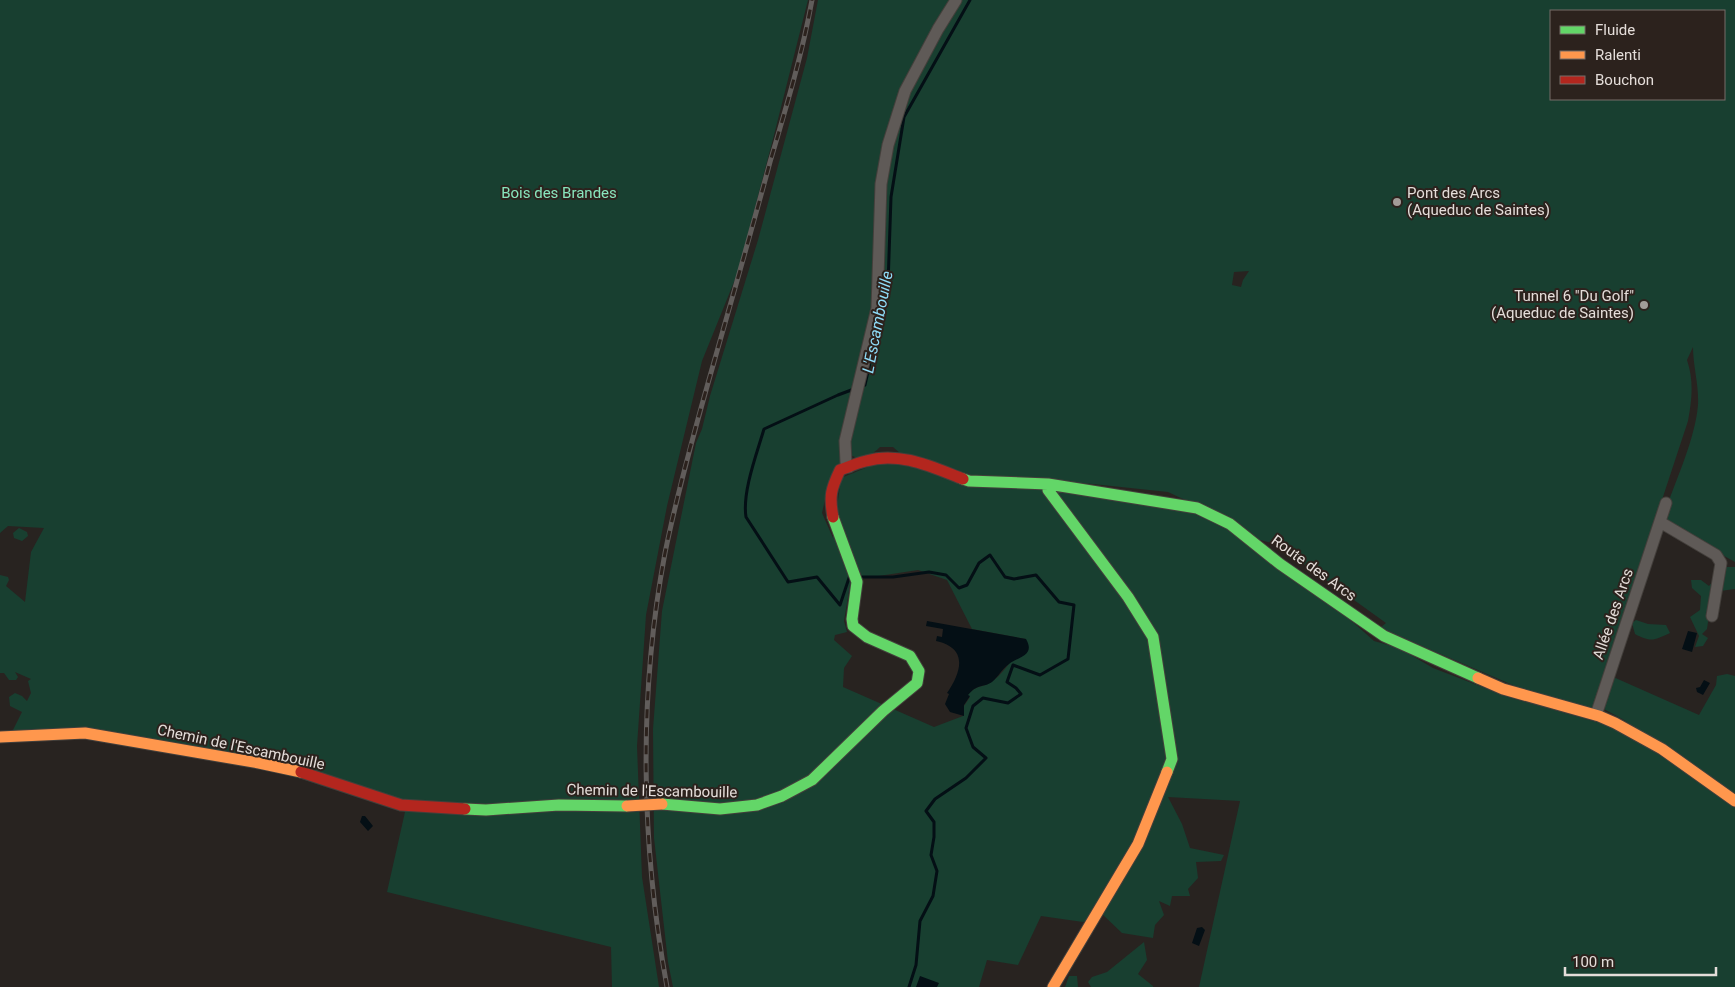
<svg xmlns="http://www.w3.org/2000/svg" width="1735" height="987" font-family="Roboto,sans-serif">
  <rect width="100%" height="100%" fill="#282320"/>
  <path fill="#183f30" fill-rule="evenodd" d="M 0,0 L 808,0 L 773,139 L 738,272 L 702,361 L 667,506 L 646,615 L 637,746 L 642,877 L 659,987 L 612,987 L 611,947 L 387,892 L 405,812 L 386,800 L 110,731 L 11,734 L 22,712 L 10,706 L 9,697 L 15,693 L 22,696 L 27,701 L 31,693 L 28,681 L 31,679 L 15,672 L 18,677 L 16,680 L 9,680 L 4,673 L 0,673 L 0,575 L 8,577 L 9,580 L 6,586 L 25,602 L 31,552 L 44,528 L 8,526 L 0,533 Z
    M 818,0 L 1735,0 L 1735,562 L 1669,525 L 1666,522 L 1666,509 C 1677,477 1695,439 1698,405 C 1699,385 1693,366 1693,347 L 1687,360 C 1694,381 1692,399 1688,421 L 1594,706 L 1589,710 L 1531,693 L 1380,628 L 1386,623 L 1276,544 L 1244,536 L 1336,607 L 1374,641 L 1399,648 L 1433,668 L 1508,697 L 1618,728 L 1735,804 L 1735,987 L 1199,987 L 1240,801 L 1168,797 L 1182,824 L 1190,848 L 1224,855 L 1221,861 L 1196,862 L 1198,878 L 1188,889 L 1190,896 L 1172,896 L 1170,906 L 1159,901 L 1164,915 L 1155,925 L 1153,938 L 1122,933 L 1101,913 L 1083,922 L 1041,916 L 1018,965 L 987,960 L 979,987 L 673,987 L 668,962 L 654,838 L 653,729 L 662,611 L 696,443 L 702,429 L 710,396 L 758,240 L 807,58 ZM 1551,11 L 1724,11 L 1724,99 L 1551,99 ZM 1249,271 L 1243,280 L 1241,287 L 1232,285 L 1234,272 ZM 880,447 L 893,447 L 901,454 L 973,476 L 1093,484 L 1168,492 L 1213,513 L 880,462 L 841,478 L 833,538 L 822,513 L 829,482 L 849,454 C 863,463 869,457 880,447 ZM 918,570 L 947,580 L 972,629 L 1026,639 C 1017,652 1004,674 991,682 C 981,689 978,683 967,696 L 970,697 L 964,706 L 963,716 L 934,727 L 843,687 L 844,668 L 852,656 L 834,640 L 835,635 L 847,632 L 844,621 L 850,585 L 859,579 Z
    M 19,528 L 27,532 L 28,536 L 22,541 L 14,538 L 13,533 Z
    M 1724,567 L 1735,567 L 1735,589 L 1720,591 L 1711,601 L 1707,629 L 1702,634 L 1708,638 L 1703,646 L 1695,647 L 1699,636 L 1690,617 L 1700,610 L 1701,596 L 1692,588 L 1691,580 L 1701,580 L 1709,586 Z
    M 1636,620 L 1648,624 L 1666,625 L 1670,633 C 1654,640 1652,643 1635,634 L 1632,623 Z
    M 1727,674 L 1735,676 L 1735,799 L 1624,720 L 1604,709 L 1605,699 L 1611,676 L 1699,715 L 1716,685 L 1717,676 Z
    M 1144,942 L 1147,960 L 1138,974 L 1153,986 L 1153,987 L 1091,987 L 1088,982 L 1092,977 L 1107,972 Z
    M 1069,976 L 1077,976 L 1078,987 L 1065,987 Z"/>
  <path fill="#040f15" d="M 927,621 L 1026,639 C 1036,656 1017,657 1009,664 C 1002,669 998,677 992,682 C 983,688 978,683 968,695 L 970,696 L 964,705 L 964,716 L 950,712 L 945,704 L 949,694 L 947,693 C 962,671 968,648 936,641 L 937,636 L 942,637 L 943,629 L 926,626 Z
    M 1688,631 L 1697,633 L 1692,652 L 1682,649 Z
    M 1704,680 L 1710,683 L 1703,695 L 1697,692 L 1696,688 L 1700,687 Z
    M 362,816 L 365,816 L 373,826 L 368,831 L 360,822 Z
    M 1202,927 L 1205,930 L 1199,946 L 1192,943 L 1197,928 Z
    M 920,976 L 939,983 L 937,987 L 916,987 Z"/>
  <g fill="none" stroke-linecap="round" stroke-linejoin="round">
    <path stroke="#040f15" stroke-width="3" d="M 882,310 L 888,285 L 891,197 L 904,117 L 970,0
      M 860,387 L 865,385 L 879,323
      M 860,577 L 893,577 L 929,572 L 946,575 L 959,588 L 967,585 L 979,563 L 990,555 L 1005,577 L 1014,579 L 1036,575 L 1059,602 L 1074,605 L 1068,659 L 1040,675 L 1013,665 L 1007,682 L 1016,688 L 1021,694 L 1008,703 L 983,698 L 973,706 L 966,728 L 973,747 L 986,758 L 966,778 L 935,799 L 926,811 L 934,822 L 934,837 L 931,855 L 937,871 L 933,896 L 920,921 L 916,965 L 909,987
      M 849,578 L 840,605 L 817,577 L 788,582 L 746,517 C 742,492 757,453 764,429 L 838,395 L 854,389"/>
    <defs>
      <path id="street" d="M 849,467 L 846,463 L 845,441 L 877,308 L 881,184 L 888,145 L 905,91 L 938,29 L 956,0
        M 1660,522 L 1716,555 L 1721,563 L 1712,616
        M 1596,715 L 1666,503"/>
      <path id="fast" d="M 963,479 L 969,481 L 1048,484 L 1197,508 L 1230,524 L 1280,564 L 1384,636 L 1478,678
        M 1048,484 L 1048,490 L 1128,597 L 1153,637 L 1172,759 L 1167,772
        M 662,804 L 720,809 L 757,805 L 782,796 L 812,780 L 883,711 L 917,683 L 919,671 L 910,656 L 867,637 L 853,626 L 852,619 L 857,582 L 833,517
        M 465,809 L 486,810 L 559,805 L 627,806"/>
      <path id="slow" d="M 1478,678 L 1503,689 L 1599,716 L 1615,723 L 1662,749 L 1735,801
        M 0,737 L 85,733 L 259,763 L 301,772
        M 1053,987 L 1138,844 L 1167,772"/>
      <path id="jam" d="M 833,517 C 829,496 831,489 840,470 C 848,467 857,463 866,461 C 899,451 932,467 963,479
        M 301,772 L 401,805 L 465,809"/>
    </defs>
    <use href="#street" stroke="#433f3b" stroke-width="13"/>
    <use href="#fast" stroke="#433f3b" stroke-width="13"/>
    <use href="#slow" stroke="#433f3b" stroke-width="13"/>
    <use href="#jam" stroke="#433f3b" stroke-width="13"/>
    <use href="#street" stroke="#5f5a57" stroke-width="11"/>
    <use href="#fast" stroke="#63d668" stroke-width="11"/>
    <use href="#slow" stroke="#ff974d" stroke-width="11"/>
    <use href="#jam" stroke="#b3261e" stroke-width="11"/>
    <defs>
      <path id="rail" d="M 667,987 C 641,845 638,696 665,553 C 678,489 696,425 714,362 C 733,295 752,229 770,162 C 786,108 802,55 812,0"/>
    </defs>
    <use href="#rail" stroke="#615d5b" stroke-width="5"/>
    <use href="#rail" stroke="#2c221d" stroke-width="3" stroke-dasharray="9" stroke-linecap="butt"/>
    <defs>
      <path id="slow-bridge" d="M 627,806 L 662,804"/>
    </defs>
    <use href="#slow-bridge" stroke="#433f3b" stroke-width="13" stroke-linecap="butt"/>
    <use href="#slow-bridge" stroke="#ff974d" stroke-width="11"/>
  </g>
  <g fill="#a29c98" stroke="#2c221d" stroke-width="2">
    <circle cx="1397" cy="202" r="5"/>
    <circle cx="1644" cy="305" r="5"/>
  </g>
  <g text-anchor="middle" stroke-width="4" stroke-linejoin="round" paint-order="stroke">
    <g font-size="15" fill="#88e5bd" stroke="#2c221d">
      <text x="559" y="198">Bois des Brandes</text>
    </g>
    <g font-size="15" fill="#e4ddd9" stroke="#2c221d" text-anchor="start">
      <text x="1407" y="198">Pont des Arcs<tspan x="1407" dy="17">(Aqueduc de Saintes)</tspan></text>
      <text x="1634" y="301" text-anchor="end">Tunnel 6 "Du Golf"<tspan x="1634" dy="17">(Aqueduc de Saintes)</tspan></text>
    </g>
    <g font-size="15" fill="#e4ddd9" stroke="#2c221d">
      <text transform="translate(1314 568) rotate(36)" y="5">Route des Arcs</text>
      <text transform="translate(1613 614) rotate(-71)" y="5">Allée des Arcs</text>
      <text transform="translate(241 747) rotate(12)" y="5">Chemin de l'Escambouille</text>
      <text transform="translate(652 791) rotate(1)" y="5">Chemin de l'Escambouille</text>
    </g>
    <g font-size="16" font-style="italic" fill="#8fdcf8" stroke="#2c221d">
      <text transform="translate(877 322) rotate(-79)" y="6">L'Escambouille</text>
    </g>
  </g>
  <rect x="1550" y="10" width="175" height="90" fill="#2c221d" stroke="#766d68"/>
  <rect x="1560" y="26" width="25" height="8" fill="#63d668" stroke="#766d68"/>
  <text x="1595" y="35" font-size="15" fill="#e4ddd9">Fluide</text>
  <rect x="1560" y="51" width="25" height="8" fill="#ff974d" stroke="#766d68"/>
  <text x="1595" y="60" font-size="15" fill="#e4ddd9">Ralenti</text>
  <rect x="1560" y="76" width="25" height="8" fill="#b3261e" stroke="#766d68"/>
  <text x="1595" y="85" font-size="15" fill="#e4ddd9">Bouchon</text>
  <path d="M1565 967v8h151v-8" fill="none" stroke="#e4ddd9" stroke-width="2.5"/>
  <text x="1572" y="967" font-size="15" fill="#e4ddd9" stroke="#2c221d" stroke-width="4" paint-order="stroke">100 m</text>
</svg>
